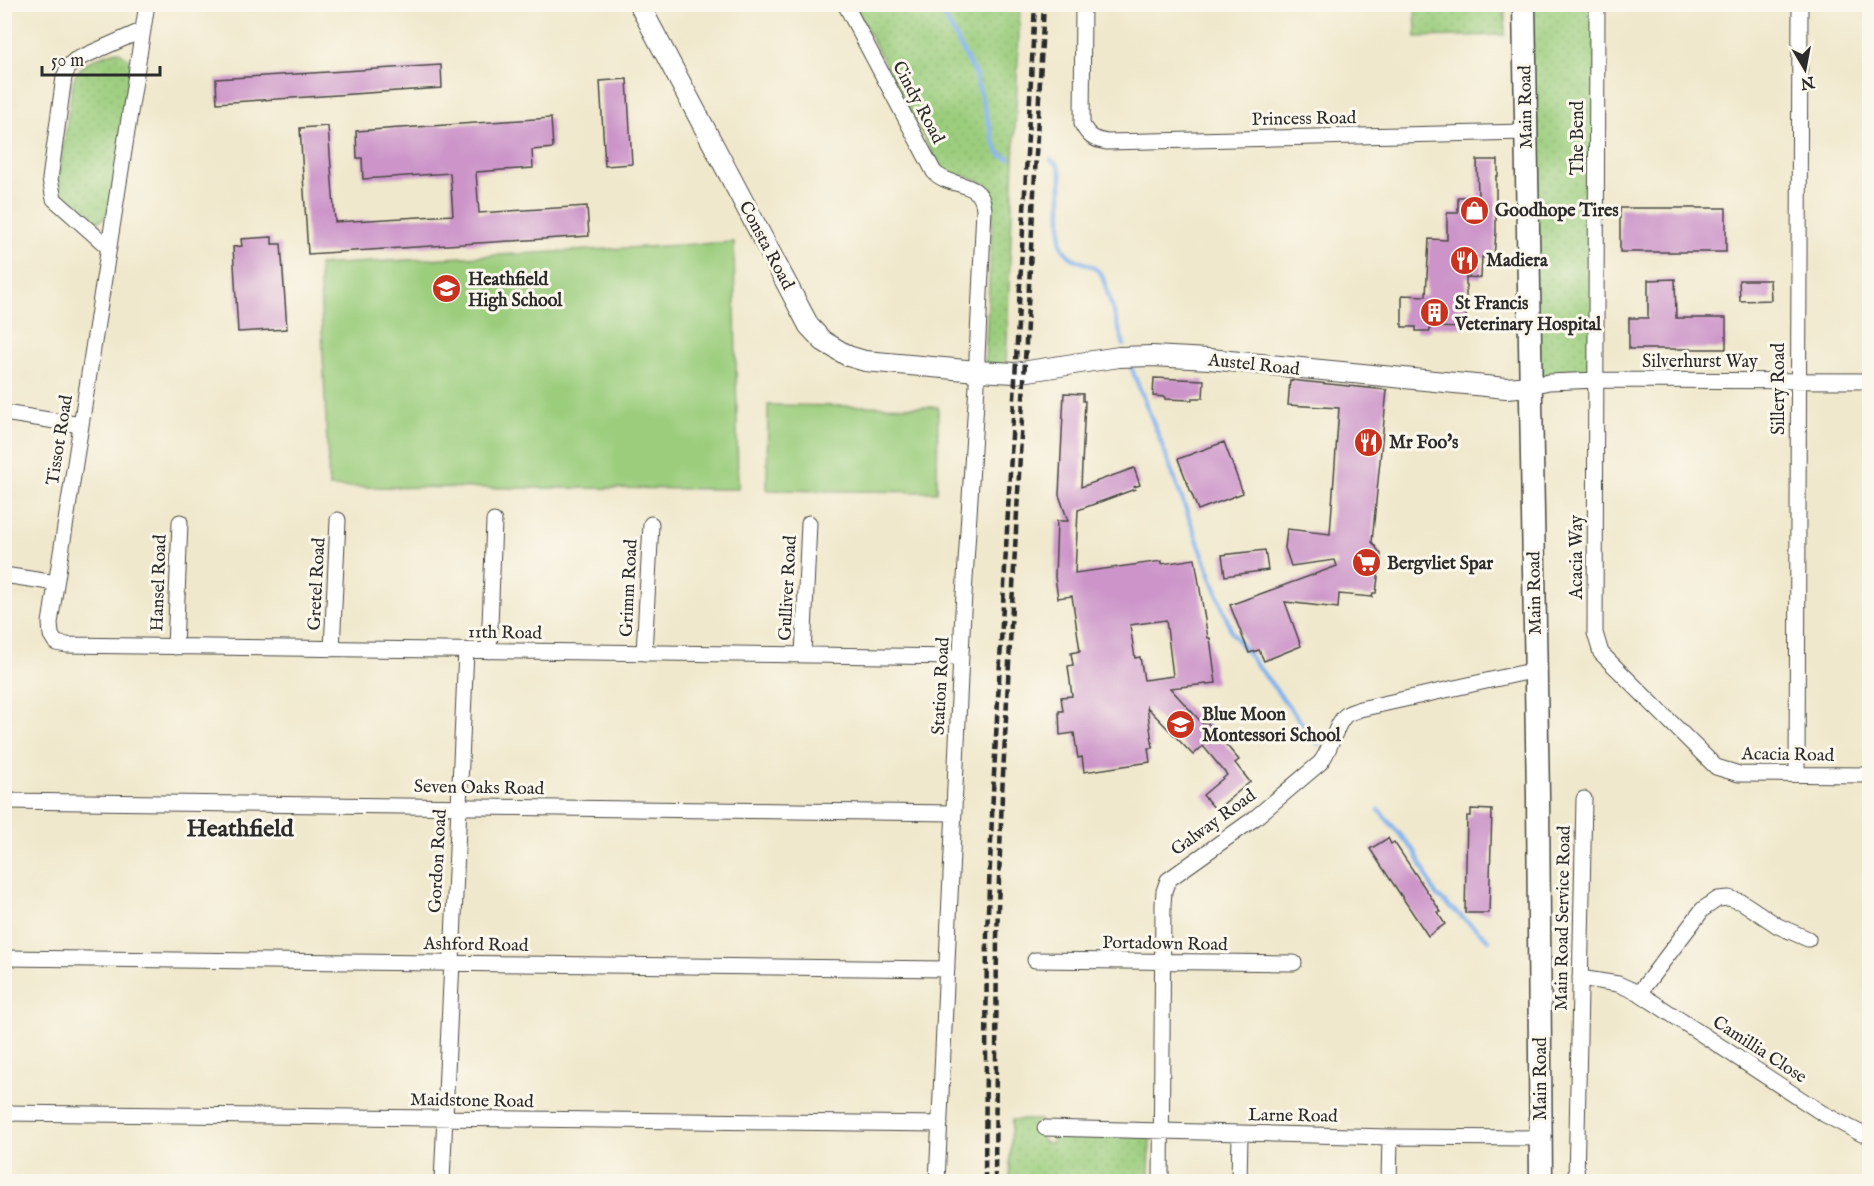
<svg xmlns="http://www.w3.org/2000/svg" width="1874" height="1186" font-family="'IM FELL English',serif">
  <defs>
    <pattern id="grass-dots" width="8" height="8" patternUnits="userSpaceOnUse" patternTransform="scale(1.5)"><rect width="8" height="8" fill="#9bcd7d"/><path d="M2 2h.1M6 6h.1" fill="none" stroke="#86b06c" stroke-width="1.8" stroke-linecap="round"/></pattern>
  </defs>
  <rect width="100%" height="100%" fill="#fbf7ec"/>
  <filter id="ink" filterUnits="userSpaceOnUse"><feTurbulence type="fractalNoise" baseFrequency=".0167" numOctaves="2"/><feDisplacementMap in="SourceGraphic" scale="12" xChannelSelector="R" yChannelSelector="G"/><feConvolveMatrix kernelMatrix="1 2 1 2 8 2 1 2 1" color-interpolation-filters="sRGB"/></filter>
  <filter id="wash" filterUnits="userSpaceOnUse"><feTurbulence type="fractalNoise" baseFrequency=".008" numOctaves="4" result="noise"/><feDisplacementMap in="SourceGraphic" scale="24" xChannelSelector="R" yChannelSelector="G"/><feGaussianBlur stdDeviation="1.35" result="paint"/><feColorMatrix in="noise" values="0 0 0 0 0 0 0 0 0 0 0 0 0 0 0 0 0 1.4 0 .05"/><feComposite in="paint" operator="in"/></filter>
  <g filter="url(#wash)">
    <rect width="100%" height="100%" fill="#f0e8cc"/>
    <path fill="url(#grass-dots)" stroke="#637c54" stroke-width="1.5" d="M 854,5 L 1020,5 L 1006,365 L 987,363 L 985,360 L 993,207 C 985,162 956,186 938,164 Z
      M 1415,5 L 1505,5 L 1505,35 L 1416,37 Z
      M 1526,5 L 1597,5 L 1597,380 L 1531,386 Z
      M 118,51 L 129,59 L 131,66 L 109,215 L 98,222 L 91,222 C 77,210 61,201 58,182 L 73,82 C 77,64 101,55 118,51 Z
      M 1012,1120 L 1040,1120 L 1042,1142 L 1052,1143 L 1053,1132 L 1150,1132 L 1149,1181 L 1009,1182 Z"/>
    <path fill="#9bcd7d" stroke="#637c54" stroke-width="1.5" d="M 734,242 L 738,489 L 329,487 L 319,265 Z
      M 768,405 L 938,407 L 937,492 L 767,490 Z"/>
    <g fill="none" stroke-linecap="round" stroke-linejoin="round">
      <path stroke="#7fb0eb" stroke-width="4.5" d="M 938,4 L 975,74 L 995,145 L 1001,155 L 1010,158
        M 1051,160 L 1058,165 L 1061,174 L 1061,243 C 1069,266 1088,258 1102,275 L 1124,345
        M 1131,367 L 1159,437 L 1232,633 L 1318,744
        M 1379,810 L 1415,852 L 1436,895 L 1489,940"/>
    </g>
    <g id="blocks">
      <path fill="#cc94c9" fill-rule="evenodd" d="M 441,65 L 442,88 L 217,103 L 216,79 Z
        M 627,79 L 632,164 L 605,166 L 600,81 Z
        M 551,118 L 553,148 L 532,150 L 533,168 L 476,172 L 479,213 L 587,206 L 589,236 L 308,254 L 300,128 L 328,126 L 335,222 L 453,215 L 450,173 L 363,179 L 362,158 L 357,158 L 356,131 Z
        M 1477,160 L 1498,160 L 1498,176 L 1496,176 L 1496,232 L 1494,258 L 1482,257 L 1481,278 L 1466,277 L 1466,328 L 1430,327 L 1430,331 L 1416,331 L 1416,327 L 1402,327 L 1402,295 L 1426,296 L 1429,239 L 1447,240 L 1447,213 L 1458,213 L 1458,197 L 1478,197 Z
        M 1620,208 L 1726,208 L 1726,252 L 1620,252 Z
        M 272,237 L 272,244 L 281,244 L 287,329 L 238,332 L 233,247 L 242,246 L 241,239 Z
        M 1675,279 L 1676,318 L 1726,318 L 1726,349 L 1629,349 L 1629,318 L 1648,318 L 1648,280 Z
        M 1739,280 L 1770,280 L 1771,300 L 1740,301 Z
        M 1154,378 L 1204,380 L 1203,398 L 1192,398 L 1192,400 L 1165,399 L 1165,397 L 1153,396 Z
        M 1290,380 L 1387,390 L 1372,542 L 1381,554 L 1376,593 L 1373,593 L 1372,597 L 1339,594 L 1338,608 L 1285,602 L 1301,646 L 1264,661 L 1259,650 L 1249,653 L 1230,605 L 1337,566 L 1335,560 L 1291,566 L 1285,548 L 1287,529 L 1330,534 L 1339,408 L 1288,405 Z
        M 1064,393 L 1083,394 L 1083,401 L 1085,401 L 1081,487 L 1134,468 L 1140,485 L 1134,487 L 1135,489 L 1078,510 L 1075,573 L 1162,561 L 1162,564 L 1195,559 L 1208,638 L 1210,638 L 1216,683 L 1170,688 L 1203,724 L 1206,721 L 1239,760 L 1235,763 L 1250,782 L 1216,810 L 1203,795 L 1227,775 L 1203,746 L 1193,755 L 1147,707 L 1153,748 L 1148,748 L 1150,762 L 1084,772 L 1082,757 L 1078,758 L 1074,733 L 1060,735 L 1059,711 L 1063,711 L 1061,697 L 1072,696 L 1068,666 L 1073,665 L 1071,653 L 1080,651 L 1072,596 L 1058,598 L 1055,577 L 1057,521 L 1068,521 L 1059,495 ZM 1166,620 L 1173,676 L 1144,680 L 1140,657 L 1135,658 L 1130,625 Z
        M 1224,442 L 1243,493 L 1198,510 L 1178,459 Z
        M 1265,550 L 1268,570 L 1225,576 L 1222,555 Z
        M 1471,809 L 1492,810 L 1489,913 L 1465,913 L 1467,816 L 1471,816 Z
        M 1388,838 L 1391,844 L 1394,842 L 1441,912 L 1437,912 L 1445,924 L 1428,936 L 1370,849 Z"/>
    </g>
  </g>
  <g filter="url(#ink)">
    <use href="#blocks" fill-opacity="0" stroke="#494743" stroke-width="1.5"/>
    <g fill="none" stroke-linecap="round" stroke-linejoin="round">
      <defs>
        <path id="minor" d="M 147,4 L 50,623 L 51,635 L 56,643 L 67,645 L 961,657
          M 845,4 L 934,172 C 950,189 982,179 984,209 L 977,357 L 977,385 L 963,611 L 937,1182
          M 1083,4 L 1082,124 C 1088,136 1094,140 1107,142 L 1525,132
          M 1597,4 L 1595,633 L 1601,653 L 1716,767 L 1739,774 L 1870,775
          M 109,248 L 54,199 L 50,179 L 64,77 L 69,66 L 75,60 L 143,30
          M 1531,386 L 1549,382 L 1597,380 L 1870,381
          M 4,413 L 81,425
          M 4,575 L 56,583
          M 175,647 L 180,522
          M 332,649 L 338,520
          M 489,651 L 494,521
          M 644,653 L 651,524
          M 803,655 L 809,523
          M 1797,774 L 1800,4
          M 4,801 L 954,813
          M 4,958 L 947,969
          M 1035,960 L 1294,963
          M 1580,978 L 1618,984 L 1639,993 L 1822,1113 L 1862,1134
          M 1639,993 L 1703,909 L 1718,899 L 1729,898 L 1742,902 L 1778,926 L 1808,939
          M 4,1113 L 940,1124
          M 1045,1128 L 1390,1137 L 1541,1138
          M 442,1182 L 466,651
          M 1161,1182 L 1163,904 L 1164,891 L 1168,880 L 1255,818 L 1320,763 C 1331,751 1335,724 1346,715 C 1350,712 1356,711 1360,709 L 1536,670
          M 1239,1182 L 1240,1134
          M 1389,1182 L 1390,1137
          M 1576,1182 L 1584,799"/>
        <path id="tertiary" d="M 639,4 L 809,326 L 823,341 L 848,356 L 865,361 L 977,371 L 1015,373 L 1119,357 L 1152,356 L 1209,359 L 1506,388 L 1531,386"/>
        <path id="secondary" d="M 1524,4 L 1538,796 L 1541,1182"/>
      </defs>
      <use href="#minor" stroke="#494743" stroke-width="17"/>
      <use href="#tertiary" stroke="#494743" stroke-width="22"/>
      <use href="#secondary" stroke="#494743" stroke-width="25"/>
      <use href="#minor" stroke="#fff" stroke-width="15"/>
      <use href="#tertiary" stroke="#fff" stroke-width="20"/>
      <use href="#secondary" stroke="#fff" stroke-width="22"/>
      <path stroke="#2b2b2b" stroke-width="4.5" stroke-dasharray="9 4.5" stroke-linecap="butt" d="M 985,1182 L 987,935 L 993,793 L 1035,4
        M 995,1182 L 997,937 L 1002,794 L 1044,4"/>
    </g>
  </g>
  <defs>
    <symbol id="shop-disc" viewBox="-11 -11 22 22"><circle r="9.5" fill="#c8321e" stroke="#fbf7ec"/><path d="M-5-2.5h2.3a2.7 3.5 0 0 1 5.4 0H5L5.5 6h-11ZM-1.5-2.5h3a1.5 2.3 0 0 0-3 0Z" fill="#fff"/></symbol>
    <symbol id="restaurant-disc" viewBox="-11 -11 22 22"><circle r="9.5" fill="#c8321e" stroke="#fbf7ec"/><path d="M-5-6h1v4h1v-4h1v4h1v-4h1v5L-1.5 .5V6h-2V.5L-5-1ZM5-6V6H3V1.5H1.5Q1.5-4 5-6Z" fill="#fff"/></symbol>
    <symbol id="school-disc" viewBox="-11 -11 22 22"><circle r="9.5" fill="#c8321e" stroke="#fbf7ec"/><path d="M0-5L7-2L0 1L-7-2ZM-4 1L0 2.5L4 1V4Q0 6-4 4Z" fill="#fff"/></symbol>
    <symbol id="building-disc" viewBox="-11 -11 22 22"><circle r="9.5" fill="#c8321e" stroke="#fbf7ec"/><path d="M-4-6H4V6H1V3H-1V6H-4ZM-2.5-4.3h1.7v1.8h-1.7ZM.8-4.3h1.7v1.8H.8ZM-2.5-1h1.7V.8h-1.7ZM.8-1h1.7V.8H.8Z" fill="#fff"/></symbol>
    <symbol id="supermarket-disc" viewBox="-11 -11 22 22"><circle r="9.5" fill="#c8321e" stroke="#fbf7ec"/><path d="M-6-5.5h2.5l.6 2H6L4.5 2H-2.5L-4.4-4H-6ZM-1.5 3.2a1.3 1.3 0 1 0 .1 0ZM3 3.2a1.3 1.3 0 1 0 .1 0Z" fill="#fff"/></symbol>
  </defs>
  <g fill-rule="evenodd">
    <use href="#shop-disc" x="1458" y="194" width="33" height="33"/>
    <use href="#restaurant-disc" x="1448" y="244" width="33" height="33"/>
    <use href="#school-disc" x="430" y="272" width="33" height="33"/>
    <use href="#building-disc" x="1418" y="296" width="33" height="33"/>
    <use href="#restaurant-disc" x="1352" y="426" width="33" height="33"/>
    <use href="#supermarket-disc" x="1350" y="546" width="33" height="33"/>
    <use href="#school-disc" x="1164" y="708" width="33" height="33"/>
  </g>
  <g text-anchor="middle" stroke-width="6" stroke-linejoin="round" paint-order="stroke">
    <g font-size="18" fill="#2b2b2b" stroke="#fbf7ec">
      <text transform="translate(919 102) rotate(62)" y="6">Cindy Road</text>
      <text transform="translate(1525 107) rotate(-91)" y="6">Main Road</text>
      <text transform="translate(1304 118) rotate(-1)" y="6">Princess Road</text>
      <text transform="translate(1577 138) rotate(-90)" y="6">The Bend</text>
      <text transform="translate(767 245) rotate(62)" y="6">Consta Road</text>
      <text x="1700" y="367">Silverhurst Way</text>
      <text transform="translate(1254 364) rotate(6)" y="6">Austel Road</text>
      <text transform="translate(1778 389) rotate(-90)" y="6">Sillery Road</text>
      <text transform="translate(59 440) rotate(-81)" y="6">Tissot Road</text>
      <text transform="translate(1576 557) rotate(-90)" y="6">Acacia Way</text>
      <text transform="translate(158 583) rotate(-88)" y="6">Hansel Road</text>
      <text transform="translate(316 584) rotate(-87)" y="6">Gretel Road</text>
      <text transform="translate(628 588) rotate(-87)" y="6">Grimm Road</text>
      <text transform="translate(787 588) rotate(-87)" y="6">Gulliver Road</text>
      <text transform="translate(1534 593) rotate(-91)" y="6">Main Road</text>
      <text transform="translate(505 632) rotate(1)" y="6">11th Road</text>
      <text transform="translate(940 686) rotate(-87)" y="6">Station Road</text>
      <text transform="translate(1788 754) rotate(1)" y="6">Acacia Road</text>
      <text transform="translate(479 787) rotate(1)" y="6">Seven Oaks Road</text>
      <text transform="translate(1213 822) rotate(-36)" y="6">Galway Road</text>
      <text transform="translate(437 861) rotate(-87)" y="6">Gordon Road</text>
      <text transform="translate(1562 918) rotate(-89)" y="6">Main Road Service Road</text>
      <text transform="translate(1165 943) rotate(1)" y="6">Portadown Road</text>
      <text transform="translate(476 944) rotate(1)" y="6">Ashford Road</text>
      <text transform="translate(1760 1049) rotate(33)" y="6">Camillia Close</text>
      <text transform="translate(1540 1079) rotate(-90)" y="6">Main Road</text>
      <text transform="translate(472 1100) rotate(1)" y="6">Maidstone Road</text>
      <text transform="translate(1293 1115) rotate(1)" y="6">Larne Road</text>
    </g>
    <g font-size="18" font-weight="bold" fill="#2b2b2b" stroke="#fbf7ec" text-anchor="start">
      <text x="1495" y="216">Goodhope Tires</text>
      <text x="1486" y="266">Madiera</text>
      <text x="468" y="285">Heathfield<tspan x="468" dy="21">High School</tspan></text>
      <text x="1455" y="309">St Francis<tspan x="1455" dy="21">Veterinary Hospital</tspan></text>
      <text x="1389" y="448">Mr Foo's</text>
      <text x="1387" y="569">Bergvliet Spar</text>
      <text x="1202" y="720">Blue Moon<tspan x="1202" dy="21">Montessori School</tspan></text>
    </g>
    <g font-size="24" font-weight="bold" fill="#2b2b2b" stroke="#fbf7ec">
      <text x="240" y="836">Heathfield</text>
    </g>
  </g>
  <rect width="1874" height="1186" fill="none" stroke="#fbf7ec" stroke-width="24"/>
  <g transform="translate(1805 69) rotate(170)" stroke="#fbf7ec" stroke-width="4.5" paint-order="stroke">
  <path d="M0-4.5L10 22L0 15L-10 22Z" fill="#2b2b2b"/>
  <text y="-9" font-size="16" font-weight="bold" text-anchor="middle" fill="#2b2b2b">N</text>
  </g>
  <path d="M42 66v9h118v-9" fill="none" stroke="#2b2b2b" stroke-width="3"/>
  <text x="51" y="66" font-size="18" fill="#2b2b2b" stroke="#fbf7ec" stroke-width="4.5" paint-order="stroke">50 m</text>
</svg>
